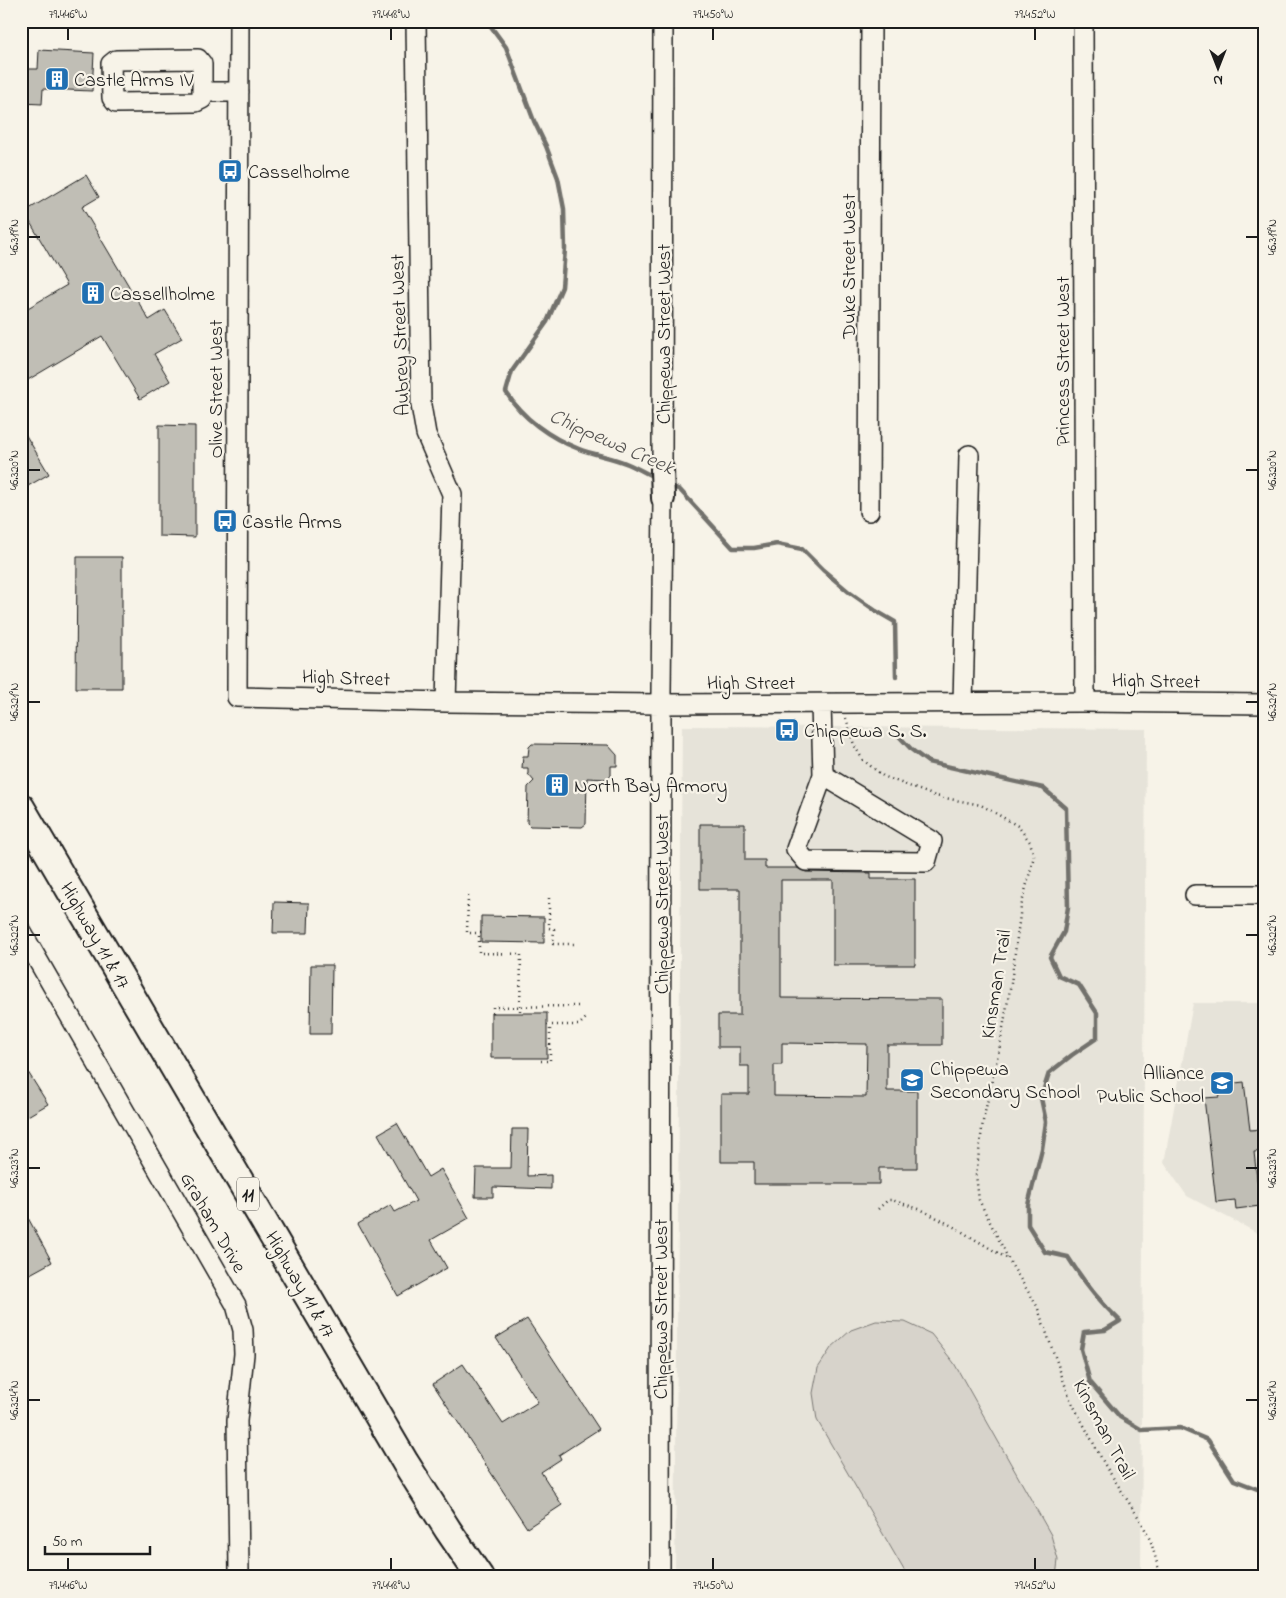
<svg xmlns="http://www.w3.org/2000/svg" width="1286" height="1598" font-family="'Indie Flower',sans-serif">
  <rect width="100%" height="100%" fill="#f7f3e8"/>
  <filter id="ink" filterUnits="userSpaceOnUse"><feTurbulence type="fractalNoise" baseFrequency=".02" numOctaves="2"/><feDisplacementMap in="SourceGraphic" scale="10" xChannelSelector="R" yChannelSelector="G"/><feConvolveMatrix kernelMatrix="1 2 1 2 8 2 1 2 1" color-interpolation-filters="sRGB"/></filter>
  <g filter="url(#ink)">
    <path fill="#e6e3d9" d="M 682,726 L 1146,729 L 1141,1577 L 675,1577 Z
      M 1193,1003 L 1265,1003 L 1265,1237 L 1187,1196 L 1164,1163 Z"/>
    <path fill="#d7d3cb" stroke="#7a7874" d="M 876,1321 L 905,1322 L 931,1334 L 954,1363 L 1051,1535 L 1058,1560 L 1056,1577 L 908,1577 L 817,1420 L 813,1393 L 818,1368 L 831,1348 L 851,1330 Z"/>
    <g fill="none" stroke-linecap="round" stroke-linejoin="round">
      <path stroke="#72716c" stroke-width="4.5" d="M 487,21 L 506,47 L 534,121 L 546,146 L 558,178 L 564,209 L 565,249 L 562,287 L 547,322 L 512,371 L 506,392 C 522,418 550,438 579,449 C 595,455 612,457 628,464 C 637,468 646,473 656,478
        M 669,485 L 680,490 L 733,548 L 754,548 L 777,544 L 802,549 L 823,570 L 849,592 L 876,611 L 895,622 L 896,677
        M 896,733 L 912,750 L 928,762 L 1043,788 L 1066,808 L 1068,907 L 1064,932 L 1050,957 L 1059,976 L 1079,985 L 1097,1013 L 1097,1038 L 1072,1055 L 1049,1073 L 1041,1098 L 1046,1122 L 1042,1149 L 1028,1205 L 1028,1225 L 1045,1252 L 1068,1257 C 1083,1281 1100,1302 1120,1321 L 1105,1330 L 1084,1332 L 1081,1349 L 1090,1382 L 1120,1417 L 1142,1430 L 1180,1428 L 1208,1440 L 1234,1480 L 1265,1492"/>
    </g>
    <path fill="#c0beb5" stroke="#1c1c1c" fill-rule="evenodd" d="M 39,50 L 94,53 L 92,91 L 43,89 L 42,104 L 21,103 L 21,69 L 38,69 Z
      M 86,175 L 99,197 L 82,207 L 149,320 L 165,310 L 182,338 L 154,354 L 170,381 L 140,399 L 102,336 L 21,384 L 21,312 L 67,285 L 24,212 Z
      M 159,425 L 195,426 L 195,537 L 159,536 Z
      M 21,427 L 49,474 L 21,490 Z
      M 77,557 L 122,557 L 122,688 L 76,688 Z
      M 532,744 L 608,745 L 617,755 L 617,766 L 611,766 L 611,776 L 607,779 L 587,778 L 586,824 L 582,827 L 530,826 L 527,823 L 528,787 L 534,781 L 528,774 L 528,768 L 522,768 L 523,756 L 528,756 L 529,747 Z
      M 700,824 L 745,824 L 745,860 L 765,860 L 765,868 L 797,868 L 806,872 L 871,873 L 871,879 L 915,879 L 915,965 L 833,965 L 833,880 L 781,880 L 781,998 L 942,999 L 942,1045 L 887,1045 L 887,1091 L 917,1091 L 917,1168 L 879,1168 L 879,1184 L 754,1184 L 754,1162 L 721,1162 L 721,1094 L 749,1094 L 749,1066 L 740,1066 L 740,1047 L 718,1047 L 718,1015 L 740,1015 L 740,889 L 700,889 ZM 782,1043 L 867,1044 L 866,1097 L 774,1096 L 774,1065 L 782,1065 Z
      M 274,902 L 309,903 L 308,933 L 273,933 Z
      M 481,916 L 544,917 L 544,943 L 481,942 Z
      M 311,965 L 332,965 L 331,1034 L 310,1034 Z
      M 491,1013 L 547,1013 L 547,1058 L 491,1058 Z
      M 21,1061 L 48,1104 L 21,1120 Z
      M 1244,1082 L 1250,1130 L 1265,1129 L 1265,1151 L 1254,1152 L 1260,1206 L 1236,1209 L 1235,1200 L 1216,1202 L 1204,1098 L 1219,1097 L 1217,1085 Z
      M 397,1123 L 428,1177 L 441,1169 L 469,1218 L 431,1240 L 447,1268 L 398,1296 L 358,1224 L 391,1205 L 395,1212 L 416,1201 L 378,1134 Z
      M 512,1129 L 528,1129 L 527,1176 L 551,1175 L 551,1189 L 493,1187 L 493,1197 L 475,1197 L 476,1168 L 511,1168 Z
      M 21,1205 L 52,1262 L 21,1279 Z
      M 527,1319 L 599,1429 L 559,1455 L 561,1459 L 541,1472 L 562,1505 L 527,1528 L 433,1384 L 463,1364 L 503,1424 L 538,1402 L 496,1338 Z"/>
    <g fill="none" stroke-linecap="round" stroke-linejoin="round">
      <defs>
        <path id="minor" d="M 239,21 L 237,697 L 446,702 L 661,704 L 1085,702 L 1265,704
          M 416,21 L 421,405 L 426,434 L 452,494 L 446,702
          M 1083,21 L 1085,702
          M 202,92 L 202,99 L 196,102 L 116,103 L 112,98 L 111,64 L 116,60 L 198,59 L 202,64 L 202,92 L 239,92
          M 662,469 L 663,21
          M 869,511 L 871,21
          M 963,703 L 969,455
          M 821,704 L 823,775 L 796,849 L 806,861 L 926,862 L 932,841 L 823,775
          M 1195,895 L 1265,895
          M 21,931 L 236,1305 L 243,1330 L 244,1354 L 237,1421 L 239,1570
          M 660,1577 L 661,693 L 663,498"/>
        <path id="major" d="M 662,469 L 663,498"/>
        <path id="highway" d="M 21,807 L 405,1462 L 448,1530 L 480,1577"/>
      </defs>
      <use href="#minor" stroke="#1c1c1c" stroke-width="22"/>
      <use href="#major" stroke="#1c1c1c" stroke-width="26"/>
      <use href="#highway" stroke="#1c1c1c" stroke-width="30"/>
      <path stroke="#1c1c1c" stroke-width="2.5" stroke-dasharray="1 4" stroke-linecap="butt" d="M 846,718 L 854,745 L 863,760 L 883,776 L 935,796 L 981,805 L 1018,826 L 1030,842 L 1034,856 L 1021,907 L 1011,983 L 1000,1045 L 983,1121 L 976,1175 L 979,1200 L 1011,1264 L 1037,1306 L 1070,1399 L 1105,1465 L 1142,1523 L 1151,1542 L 1161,1577
        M 468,896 L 467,933 L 479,933
        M 549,898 L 549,928 L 554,929 L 553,944 L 577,944
        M 481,933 L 479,933 L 479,953 L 521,954 L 520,1013
        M 493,1013 L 493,1007 L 579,1006
        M 547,1025 L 579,1025 L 587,1017
        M 541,1061 L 550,1061 L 550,1025
        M 878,1209 L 888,1200 L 892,1200 L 922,1210 L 954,1227 L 1008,1259"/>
      <use href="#minor" stroke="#f7f3e8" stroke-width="19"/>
      <use href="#major" stroke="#f7f3e8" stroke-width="22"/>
      <use href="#highway" stroke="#f7f3e8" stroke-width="26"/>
    </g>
  </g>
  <path fill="none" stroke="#1c1c1c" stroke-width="2" d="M 68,28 L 68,40M 391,28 L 391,40M 713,28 L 713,40M 1035,28 L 1035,40M 28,237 L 40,237M 1246,237 L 1258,237M 28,470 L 40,470M 1246,470 L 1258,470M 28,702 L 40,702M 1246,702 L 1258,702M 28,935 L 40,935M 1246,935 L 1258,935M 28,1168 L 40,1168M 1246,1168 L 1258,1168M 28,1400 L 40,1400M 1246,1400 L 1258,1400M 68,1558 L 68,1570M 391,1558 L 391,1570M 713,1558 L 713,1570M 1035,1558 L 1035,1570"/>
  <defs>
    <symbol id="building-square" viewBox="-11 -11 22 22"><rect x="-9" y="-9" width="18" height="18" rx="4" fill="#1f6fb2" stroke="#f7f3e8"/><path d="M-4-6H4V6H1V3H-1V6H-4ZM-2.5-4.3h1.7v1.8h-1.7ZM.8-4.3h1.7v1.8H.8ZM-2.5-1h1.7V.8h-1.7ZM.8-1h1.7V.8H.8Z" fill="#fff"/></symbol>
    <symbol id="bus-square" viewBox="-11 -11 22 22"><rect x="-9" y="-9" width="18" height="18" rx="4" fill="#1f6fb2" stroke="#f7f3e8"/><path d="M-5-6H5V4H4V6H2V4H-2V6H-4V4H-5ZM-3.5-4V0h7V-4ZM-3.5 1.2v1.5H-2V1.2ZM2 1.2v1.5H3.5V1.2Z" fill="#fff"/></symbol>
    <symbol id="school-square" viewBox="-11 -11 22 22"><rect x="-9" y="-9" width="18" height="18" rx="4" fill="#1f6fb2" stroke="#f7f3e8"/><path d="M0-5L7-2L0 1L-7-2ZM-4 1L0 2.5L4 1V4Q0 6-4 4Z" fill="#fff"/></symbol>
  </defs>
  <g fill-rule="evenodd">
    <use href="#building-square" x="43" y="65" width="28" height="28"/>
    <use href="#bus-square" x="216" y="157" width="28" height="28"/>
    <use href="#building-square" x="79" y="279" width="28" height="28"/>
    <use href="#bus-square" x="211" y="507" width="28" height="28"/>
    <use href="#bus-square" x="773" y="716" width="28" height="28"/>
    <use href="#building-square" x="543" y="771" width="28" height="28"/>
    <use href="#school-square" x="898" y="1066" width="28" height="28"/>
    <use href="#school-square" x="1208" y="1069" width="28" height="28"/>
  </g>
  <g text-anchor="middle" stroke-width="4.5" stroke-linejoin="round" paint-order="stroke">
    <rect fill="#f7f3e8" stroke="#5e5c59" stroke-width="1" x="237" y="1177.5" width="22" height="33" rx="4"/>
    <g font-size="19" font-weight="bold" fill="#1c1c1c">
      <text x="248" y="1201">11</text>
    </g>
    <g font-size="20" fill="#1c1c1c" stroke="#f7f3e8" text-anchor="start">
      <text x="74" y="86">Castle Arms IV</text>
      <text x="248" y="178">Casselholme</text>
      <text x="110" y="300">Cassellholme</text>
      <text x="242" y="528">Castle Arms</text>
      <text x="804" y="737">Chippewa S. S.</text>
      <text x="574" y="792">North Bay Armory</text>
      <text x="930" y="1075">Chippewa<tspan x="930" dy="23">Secondary School</tspan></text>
      <text x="1204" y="1079" text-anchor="end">Alliance<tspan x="1204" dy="23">Public School</tspan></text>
    </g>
    <g font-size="20" fill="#1c1c1c" stroke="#f7f3e8">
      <text transform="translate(848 266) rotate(-90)" y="7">Duke Street West</text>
      <text transform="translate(663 334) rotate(-90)" y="7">Chippewa Street West</text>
      <text transform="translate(399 335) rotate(-92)" y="7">Aubrey Street West</text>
      <text transform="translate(1062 361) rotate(-90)" y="7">Princess Street West</text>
      <text transform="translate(215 389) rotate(-90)" y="7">Olive Street West</text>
      <text transform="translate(346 677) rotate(2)" y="7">High Street</text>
      <text transform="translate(1156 680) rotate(1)" y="7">High Street</text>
      <text x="751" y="689">High Street</text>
      <text transform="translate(661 904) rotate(-90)" y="7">Chippewa Street West</text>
      <text transform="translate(96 935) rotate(60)" y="7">Highway 11 &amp; 17</text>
      <text transform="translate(995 984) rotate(-81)" y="7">Kinsman Trail</text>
      <text transform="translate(214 1222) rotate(60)" y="7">Graham Drive</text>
      <text transform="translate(301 1284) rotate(60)" y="7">Highway 11 &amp; 17</text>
      <text transform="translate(660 1309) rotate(-90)" y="7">Chippewa Street West</text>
      <text transform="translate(1105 1429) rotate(62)" y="7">Kinsman Trail</text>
    </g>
    <g font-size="21" font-style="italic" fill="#565452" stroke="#f7f3e8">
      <text transform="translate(612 441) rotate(24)" y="7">Chippewa Creek</text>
    </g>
  </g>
  <rect width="1286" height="1598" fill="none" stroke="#f7f3e8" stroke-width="55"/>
  <g transform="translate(1218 68) rotate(180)" stroke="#f7f3e8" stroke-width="4" paint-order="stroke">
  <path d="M0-4L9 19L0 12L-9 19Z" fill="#1c1c1c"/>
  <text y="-8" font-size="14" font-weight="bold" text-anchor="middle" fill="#1c1c1c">N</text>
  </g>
  <path d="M45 1546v8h105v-8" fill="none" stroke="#1c1c1c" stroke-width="2.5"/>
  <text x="52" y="1546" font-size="15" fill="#1c1c1c" stroke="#f7f3e8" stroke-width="4" paint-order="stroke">50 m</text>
  <rect x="28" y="28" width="1230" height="1542" fill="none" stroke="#1c1c1c" stroke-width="2"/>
  <g font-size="12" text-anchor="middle" fill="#1c1c1c">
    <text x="68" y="18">79.446°W</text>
    <text x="391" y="18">79.448°W</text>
    <text x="713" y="18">79.450°W</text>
    <text x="1035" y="18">79.452°W</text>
    <text transform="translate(1272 237) rotate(-90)" y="4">46.319°N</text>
    <text transform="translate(14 237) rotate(-90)" y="4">46.319°N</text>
    <text transform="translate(1272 470) rotate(-90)" y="4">46.320°N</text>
    <text transform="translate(14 470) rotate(-90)" y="4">46.320°N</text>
    <text transform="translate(1272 702) rotate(-90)" y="4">46.321°N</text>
    <text transform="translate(14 702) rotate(-90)" y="4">46.321°N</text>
    <text transform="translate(1272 935) rotate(-90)" y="4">46.322°N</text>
    <text transform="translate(14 935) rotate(-90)" y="4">46.322°N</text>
    <text transform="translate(1272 1168) rotate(-90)" y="4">46.323°N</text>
    <text transform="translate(14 1168) rotate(-90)" y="4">46.323°N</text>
    <text transform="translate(1272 1400) rotate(-90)" y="4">46.324°N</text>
    <text transform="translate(14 1400) rotate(-90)" y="4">46.324°N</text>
    <text x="68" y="1589">79.446°W</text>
    <text x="391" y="1589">79.448°W</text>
    <text x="713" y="1589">79.450°W</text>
    <text x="1035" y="1589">79.452°W</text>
  </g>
</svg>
